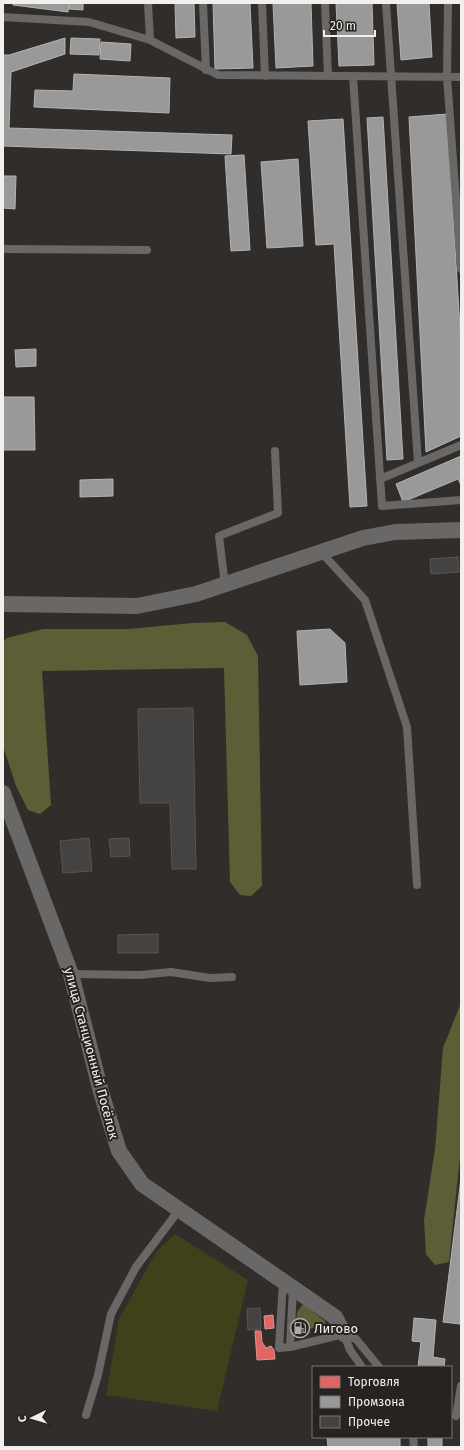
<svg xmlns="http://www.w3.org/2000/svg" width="464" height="1450" font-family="'Fira Sans',sans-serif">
  <rect width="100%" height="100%" fill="#302d2b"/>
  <path fill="#40411b" d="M 175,1234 L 248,1280 L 217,1411 L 106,1395 L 119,1319 L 156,1252 Z"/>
  <path fill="#5d5e35" d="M 225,622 L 247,635 L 258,656 L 262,886 L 251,896 L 240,895 L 230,882 L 224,668 L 42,671 L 51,805 L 40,814 L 28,810 L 16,786 L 3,746 L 3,642 L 7,638 L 43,629 L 128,629 L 193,623 Z
    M 461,1003 L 461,1147 L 449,1262 L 435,1265 L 426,1254 L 424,1220 L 435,1149 L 443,1048 Z
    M 303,1304 L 325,1321 L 325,1325 L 304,1330 L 296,1325 L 297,1312 Z"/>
  <path fill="#e06666" stroke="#e58f8e" d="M 273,1315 L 274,1328 L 265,1329 L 264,1316 Z
    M 255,1331 L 261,1331 L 262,1342 L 266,1348 L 271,1346 L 274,1350 L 275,1359 L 257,1360 Z"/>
  <path fill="#999" stroke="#b4b3b2" d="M 13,3 L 69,3 L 68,12 L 13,5 Z
    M 70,3 L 83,3 L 83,10 L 69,9 Z
    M 175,3 L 194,3 L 195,37 L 176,38 Z
    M 213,3 L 250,3 L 253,68 L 215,69 Z
    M 273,3 L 311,3 L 313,66 L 276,68 Z
    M 336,3 L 372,3 L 374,65 L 339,66 Z
    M 397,3 L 429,3 L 432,57 L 401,60 Z
    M 65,38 L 65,54 L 11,72 L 9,128 L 232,135 L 231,154 L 3,146 L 3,55 L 9,55 Z
    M 71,38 L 100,39 L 99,55 L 70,54 Z
    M 101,42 L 131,44 L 130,61 L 100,59 Z
    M 74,74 L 170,78 L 169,113 L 34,107 L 35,90 L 73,91 Z
    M 447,114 L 461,345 L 461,436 L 426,452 L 409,117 Z
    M 383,117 L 403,459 L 387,460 L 367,118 Z
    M 343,119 L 367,506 L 350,507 L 334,244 L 316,245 L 308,121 Z
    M 244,155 L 250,250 L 231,251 L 225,156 Z
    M 298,159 L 303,246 L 267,248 L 261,162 Z
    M 3,176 L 16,176 L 15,209 L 3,208 Z
    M 36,349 L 36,366 L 16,367 L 15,350 Z
    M 3,397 L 34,397 L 35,450 L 3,450 Z
    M 461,456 L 461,485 L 458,479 L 403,502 L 396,484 Z
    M 113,479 L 113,496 L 80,497 L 80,480 Z
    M 330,629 L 345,643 L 347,682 L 300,685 L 297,631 Z
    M 461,1178 L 461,1318 L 460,1324 L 443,1322 Z
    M 414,1318 L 436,1320 L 433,1357 L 445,1359 L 444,1367 L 418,1367 L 421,1342 L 412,1341 Z
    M 327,1437 L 400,1437 L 400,1447 L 328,1447 Z
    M 428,1437 L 442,1437 L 442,1447 L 428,1447 Z"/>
  <path fill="#454342" stroke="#585554" d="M 458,557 L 459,572 L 431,574 L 430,559 Z
    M 193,708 L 196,869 L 172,869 L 170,803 L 140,803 L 138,709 Z
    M 89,838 L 92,871 L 63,873 L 60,841 Z
    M 129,838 L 130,856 L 111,857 L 109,839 Z
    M 158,934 L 158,953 L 118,953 L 118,935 Z
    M 260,1308 L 261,1329 L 248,1330 L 247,1309 Z"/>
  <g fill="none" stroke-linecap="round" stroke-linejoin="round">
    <path stroke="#6a6867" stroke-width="8" d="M 148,3 L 150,40
      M 203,3 L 206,70
      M 262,3 L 265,76
      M 325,3 L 328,76
      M 386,3 L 418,463
      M 448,3 L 447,77 L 461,269
      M 3,17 L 89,22 L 150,40 L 218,75 L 461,77
      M 353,76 L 382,506 L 461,500
      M 3,249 L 147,250
      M 380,479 L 461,445
      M 321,552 L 365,600 L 407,727 L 417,885
      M 225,585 L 219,536 L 278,513 L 275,451
      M 71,974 L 140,975 L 171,972 L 210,978 L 232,977
      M 283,1281 L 279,1348 L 290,1347 L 344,1334 L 356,1339 L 379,1367
      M 344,1334 L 350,1350 L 362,1367
      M 290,1347 L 293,1288
      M 86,1415 L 98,1375 L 111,1314 L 136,1267 L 179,1210
      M 456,1416 L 461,1386
      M 413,1437 L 414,1447"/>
    <path stroke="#6a6867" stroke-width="16" d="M 3,604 L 137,606 L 196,594 L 363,538 L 395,532 L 461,530
      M 3,793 L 71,974 L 101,1092 L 119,1151 L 142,1184 L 335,1317 L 344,1334"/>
  </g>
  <defs>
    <symbol id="fuel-ring" viewBox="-11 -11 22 22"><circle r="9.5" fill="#272320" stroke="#aeaca9" stroke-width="1.5"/><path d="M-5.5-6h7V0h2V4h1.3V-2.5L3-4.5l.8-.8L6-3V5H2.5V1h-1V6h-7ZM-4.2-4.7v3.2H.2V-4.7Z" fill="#aeaca9"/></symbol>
  </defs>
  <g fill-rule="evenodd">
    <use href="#fuel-ring" x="289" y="1317" width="22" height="22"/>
  </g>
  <g text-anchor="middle" stroke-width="4" stroke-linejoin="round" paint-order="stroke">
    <g font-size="13" fill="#f2f0ed" stroke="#272320">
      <text transform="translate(92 1053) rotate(75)" y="5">улица Станционный Посёлок</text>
    </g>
    <g font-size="13" fill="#f2f0ed" stroke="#272320" text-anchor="start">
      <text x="314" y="1333">Лигово</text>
    </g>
  </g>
  <rect width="464" height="1450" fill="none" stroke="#f2f0ed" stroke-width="8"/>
  <rect x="312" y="1366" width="140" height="72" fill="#272320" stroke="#787572"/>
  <rect x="320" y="1376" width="20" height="12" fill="#e06666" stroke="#787572"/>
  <text x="348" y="1386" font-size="12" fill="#f2f0ed">Торговля</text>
  <rect x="320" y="1396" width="20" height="12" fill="#999999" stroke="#787572"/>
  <text x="348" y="1406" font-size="12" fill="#f2f0ed">Промзона</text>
  <rect x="320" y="1416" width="20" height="12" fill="#454342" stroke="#787572"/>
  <text x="348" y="1426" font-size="12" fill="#f2f0ed">Прочее</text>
  <g transform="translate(32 1418) rotate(265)" stroke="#272320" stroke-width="3" paint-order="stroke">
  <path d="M0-3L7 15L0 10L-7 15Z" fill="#f2f0ed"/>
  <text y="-6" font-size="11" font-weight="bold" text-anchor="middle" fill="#f2f0ed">С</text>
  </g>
  <path d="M324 30v6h51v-6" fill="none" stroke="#f2f0ed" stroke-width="2"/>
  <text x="330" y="30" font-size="12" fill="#f2f0ed" stroke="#272320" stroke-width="3" paint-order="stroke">20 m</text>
</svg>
